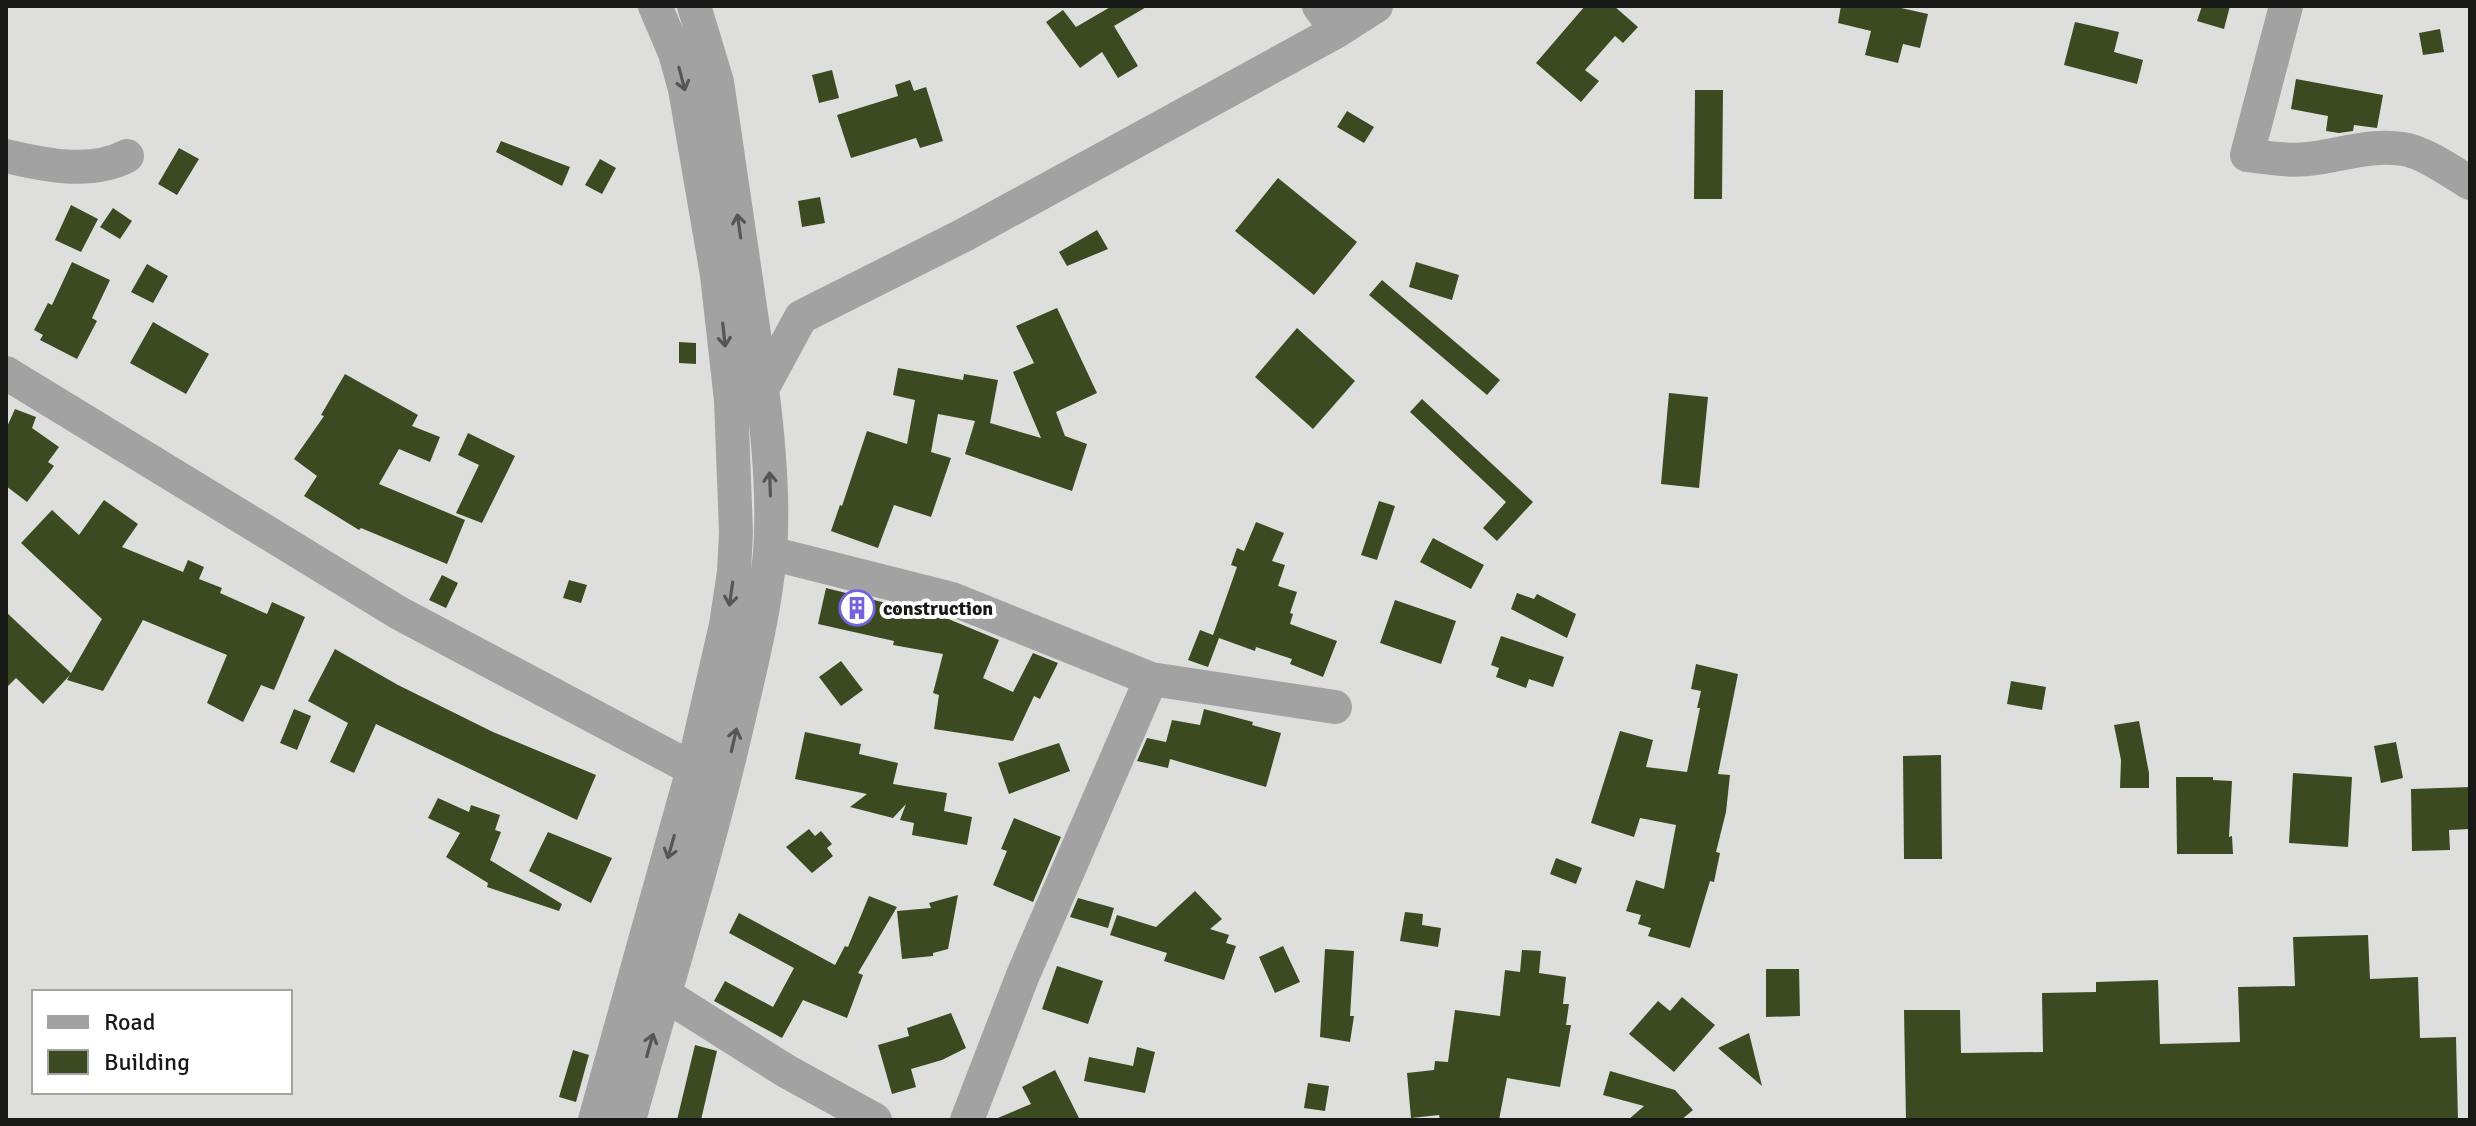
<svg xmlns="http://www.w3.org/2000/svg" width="2476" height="1126" font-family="Signika,sans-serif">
  <rect width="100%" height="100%" fill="#dedfdc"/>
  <path fill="#3c4a21" d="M 1112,6 L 1148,6 L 1114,26 L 1138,66 L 1118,78 L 1102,52 L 1080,68 L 1046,22 L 1063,10 L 1076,27 Z
    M 1585,6 L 1614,6 L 1638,27 L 1623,43 L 1615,36 L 1585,70 L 1599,81 L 1581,102 L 1536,63 Z
    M 1841,6 L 1892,6 L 1928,14 L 1920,48 L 1903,44 L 1898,63 L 1865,55 L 1871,31 L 1838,23 Z
    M 2202,6 L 2230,6 L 2224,29 L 2197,21 Z
    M 2075,22 L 2119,32 L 2114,52 L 2143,60 L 2137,84 L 2064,65 Z
    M 2440,29 L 2444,52 L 2423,55 L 2419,33 Z
    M 832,70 L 839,98 L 819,103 L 812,75 Z
    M 2296,79 L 2383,95 L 2377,128 L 2354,125 L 2353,131 L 2339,133 L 2326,131 L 2328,116 L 2291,109 Z
    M 910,80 L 914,91 L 926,87 L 943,141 L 920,148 L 916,138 L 851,158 L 837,115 L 898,96 L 895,85 Z
    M 1695,90 L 1723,90 L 1722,199 L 1694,199 Z
    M 1347,111 L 1374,127 L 1364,143 L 1337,127 Z
    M 501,141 L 570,167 L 562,186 L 496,152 Z
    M 179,148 L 199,159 L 177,195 L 158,184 Z
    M 600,159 L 616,168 L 602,194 L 585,185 Z
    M 1278,178 L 1357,242 L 1314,295 L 1235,231 Z
    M 820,197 L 825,223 L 802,227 L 798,201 Z
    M 71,205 L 98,219 L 81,252 L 55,240 Z
    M 113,208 L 132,221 L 120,239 L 100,227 Z
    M 1097,230 L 1108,249 L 1067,266 L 1059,252 Z
    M 72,262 L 110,280 L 92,318 L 97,321 L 77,359 L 40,340 L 43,335 L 34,330 L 48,303 L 52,305 Z
    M 1416,262 L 1459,275 L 1452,300 L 1409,287 Z
    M 147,264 L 168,276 L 153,303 L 131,292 Z
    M 1382,280 L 1500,380 L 1487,395 L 1369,295 Z
    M 1057,308 L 1097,393 L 1056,412 L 1065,436 L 1087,444 L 1072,491 L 965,454 L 975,421 L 938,414 L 931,452 L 951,458 L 931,517 L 894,505 L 878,548 L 831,531 L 840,505 L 842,506 L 867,431 L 907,444 L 915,400 L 893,395 L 898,368 L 963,380 L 964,374 L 998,380 L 990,423 L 1041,438 L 1013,372 L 1034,363 L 1016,326 Z
    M 153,322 L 209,354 L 186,394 L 130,363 Z
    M 1297,328 L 1355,381 L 1313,429 L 1255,377 Z
    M 679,342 L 696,343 L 696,364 L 679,363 Z
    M 345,374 L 418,415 L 412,426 L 440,437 L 430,462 L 399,449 L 379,484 L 465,520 L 447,564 L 361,528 L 359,530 L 304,496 L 317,476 L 294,459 L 324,416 L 321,415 Z
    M 1669,393 L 1708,397 L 1699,488 L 1661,484 Z
    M 1422,399 L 1533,502 L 1497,541 L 1483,528 L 1506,502 L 1410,412 Z
    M 15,409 L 36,417 L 32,428 L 59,447 L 48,462 L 54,466 L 27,502 L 6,486 L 6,429 Z
    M 468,433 L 515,456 L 482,523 L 456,513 L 479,465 L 458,455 Z
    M 104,500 L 138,524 L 122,547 L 183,572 L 188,560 L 204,567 L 199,579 L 222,588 L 220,593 L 267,614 L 272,602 L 305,617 L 274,690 L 261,685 L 243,722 L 207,703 L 227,655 L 143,620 L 103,691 L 67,680 L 70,675 L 43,704 L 16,678 L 6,688 L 6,612 L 71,673 L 102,619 L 21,543 L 52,510 L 79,535 Z
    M 1379,501 L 1395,506 L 1377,560 L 1361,555 Z
    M 1256,522 L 1284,533 L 1272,561 L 1285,565 L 1278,586 L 1297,592 L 1290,613 L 1293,614 L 1290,624 L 1337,641 L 1323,677 L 1290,664 L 1292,659 L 1256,647 L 1255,651 L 1219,638 L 1208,667 L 1188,660 L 1200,630 L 1213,635 L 1237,567 L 1231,565 L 1237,548 L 1244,551 Z
    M 1433,538 L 1484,565 L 1471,589 L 1420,562 Z
    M 442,575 L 458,583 L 446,608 L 429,600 Z
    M 569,580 L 587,585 L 581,603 L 563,598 Z
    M 826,588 L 946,618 L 999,640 L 983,678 L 1013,692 L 1033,653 L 1058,663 L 1040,699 L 1034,696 L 1013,741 L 934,729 L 939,695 L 933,693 L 943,654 L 893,645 L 894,641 L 818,624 Z
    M 1517,593 L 1534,599 L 1537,594 L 1576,614 L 1567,638 L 1511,609 Z
    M 1395,600 L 1456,621 L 1441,664 L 1380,643 Z
    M 1501,636 L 1564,657 L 1553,687 L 1529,679 L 1526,688 L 1496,677 L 1499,668 L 1491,665 Z
    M 335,649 L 398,685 L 493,732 L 596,775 L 577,820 L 376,724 L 354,773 L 330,762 L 348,723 L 308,701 Z
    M 841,661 L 863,690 L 841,706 L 819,677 Z
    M 1696,664 L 1738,674 L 1718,774 L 1730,775 L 1726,812 L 1716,852 L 1720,853 L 1714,882 L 1710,881 L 1690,948 L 1648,936 L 1651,928 L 1638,924 L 1641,915 L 1626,911 L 1636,880 L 1664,889 L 1676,825 L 1640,818 L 1634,837 L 1591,823 L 1620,731 L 1653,740 L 1646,767 L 1687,772 L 1700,708 L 1697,708 L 1701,691 L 1691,689 Z
    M 2011,681 L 2046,687 L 2042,710 L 2007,704 Z
    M 294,709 L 311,716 L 297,750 L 280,743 Z
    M 1204,709 L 1253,722 L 1252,725 L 1281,733 L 1266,787 L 1170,759 L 1168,768 L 1137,761 L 1147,738 L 1166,742 L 1172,720 L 1200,725 Z
    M 2139,721 L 2149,773 L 2149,788 L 2120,788 L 2121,760 L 2114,725 Z
    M 805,732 L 861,744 L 859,754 L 898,763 L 893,784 L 947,793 L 944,811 L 972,817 L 967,845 L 912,835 L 914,823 L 900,820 L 906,804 L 893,818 L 850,807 L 867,794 L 795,779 Z
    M 2396,742 L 2403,778 L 2381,783 L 2374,746 Z
    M 1059,743 L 1070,771 L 1009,794 L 998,763 Z
    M 1941,755 L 1942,859 L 1904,859 L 1903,756 Z
    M 2293,773 L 2352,777 L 2348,847 L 2289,843 Z
    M 2176,777 L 2213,777 L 2213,780 L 2232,781 L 2229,837 L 2232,836 L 2233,854 L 2177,854 Z
    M 2470,787 L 2470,829 L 2449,830 L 2450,850 L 2412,851 L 2411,789 Z
    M 438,798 L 469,812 L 471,805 L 500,815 L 495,830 L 501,832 L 490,860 L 562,904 L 559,911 L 487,887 L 488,883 L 446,857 L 460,833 L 428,818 Z
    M 1014,818 L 1061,837 L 1033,902 L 993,885 L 1007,851 L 1001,849 Z
    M 809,829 L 815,836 L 821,831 L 832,844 L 827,848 L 833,856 L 812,873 L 786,847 Z
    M 548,832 L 612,858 L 591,903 L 529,871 Z
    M 1556,858 L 1582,868 L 1576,884 L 1550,874 Z
    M 1195,891 L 1222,919 L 1210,929 L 1229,935 L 1226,943 L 1236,946 L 1224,980 L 1164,961 L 1167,953 L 1110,935 L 1117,915 L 1156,927 Z
    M 958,895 L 948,949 L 933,953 L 933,956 L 902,959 L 897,911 L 931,908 L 929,903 Z
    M 869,896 L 897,907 L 858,973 L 863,975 L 847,1018 L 803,1000 L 782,1038 L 714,1001 L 725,981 L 773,1007 L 794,968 L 729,933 L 739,913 L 835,965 L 845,946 L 848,947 Z
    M 1078,898 L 1114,908 L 1108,928 L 1070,917 Z
    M 1405,912 L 1423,914 L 1422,925 L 1441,928 L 1438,947 L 1400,941 Z
    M 2368,935 L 2370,979 L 2418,977 L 2420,1038 L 2456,1037 L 2458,1120 L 1906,1120 L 1904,1010 L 1960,1010 L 1961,1053 L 2043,1052 L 2042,993 L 2096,992 L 2096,982 L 2158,980 L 2160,1044 L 2240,1042 L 2238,987 L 2295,986 L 2293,937 Z
    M 1283,946 L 1300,982 L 1275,993 L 1259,957 Z
    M 1325,949 L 1354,951 L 1350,1016 L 1354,1016 L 1350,1042 L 1320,1037 Z
    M 1522,950 L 1541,951 L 1539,973 L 1566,977 L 1563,1004 L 1569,1004 L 1566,1025 L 1571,1025 L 1560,1087 L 1507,1078 L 1499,1120 L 1440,1120 L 1439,1115 L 1411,1118 L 1407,1073 L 1434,1070 L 1435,1061 L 1448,1062 L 1455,1010 L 1500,1016 L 1505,970 L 1520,972 Z
    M 1057,966 L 1103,981 L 1088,1024 L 1042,1009 Z
    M 1766,969 L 1799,969 L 1800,1016 L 1766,1017 Z
    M 1682,997 L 1715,1025 L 1674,1072 L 1629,1034 L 1658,1001 L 1670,1011 Z
    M 951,1013 L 966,1048 L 942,1060 L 911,1069 L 916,1087 L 892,1094 L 878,1045 L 909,1036 L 907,1028 Z
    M 1749,1033 L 1762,1086 L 1718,1048 Z
    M 695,1045 L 717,1051 L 701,1120 L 677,1120 Z
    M 1137,1047 L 1155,1052 L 1145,1093 L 1084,1081 L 1089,1057 L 1133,1066 Z
    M 573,1050 L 589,1055 L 576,1102 L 559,1097 Z
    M 1055,1070 L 1080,1120 L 993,1120 L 1031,1104 L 1022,1087 Z
    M 1610,1071 L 1675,1090 L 1693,1110 L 1681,1120 L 1628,1120 L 1644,1106 L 1603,1095 Z
    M 1308,1083 L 1329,1086 L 1325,1111 L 1304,1108 Z"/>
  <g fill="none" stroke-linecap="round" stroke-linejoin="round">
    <path stroke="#a2a2a3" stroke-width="34" d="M 1319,6 L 1337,31
      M 2286,6 L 2247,155 C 2270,158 2293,162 2316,158 C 2344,154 2374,144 2403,149 C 2424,152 2452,172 2470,183
      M 6,156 C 44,165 91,175 127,156
      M 6,373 L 399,613 L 693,769 L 714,777
      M 762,389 L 801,317 L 964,235 L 1337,31 L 1376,6
      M 770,553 L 952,599 L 1151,679 L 1335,707
      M 664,994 L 786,1071 L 875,1120
      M 595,1120 L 693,769 L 726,625 L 734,572 L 736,532 L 731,400 L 717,275 L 685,89 L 675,53 L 655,6
      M 629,1120 C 665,989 706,859 737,726 C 750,669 765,612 770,553 C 774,498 769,443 762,389 L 717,82 L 694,6
      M 967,1120 L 1023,975 L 1151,679"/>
  </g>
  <defs><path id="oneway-shaft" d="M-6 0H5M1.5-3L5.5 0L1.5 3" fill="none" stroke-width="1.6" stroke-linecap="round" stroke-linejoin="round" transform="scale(2)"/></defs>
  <g stroke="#565656">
    <use href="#oneway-shaft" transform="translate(682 79) rotate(75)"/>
    <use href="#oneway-shaft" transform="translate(739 226) rotate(-98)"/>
    <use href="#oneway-shaft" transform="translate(724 335) rotate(84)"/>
    <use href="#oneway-shaft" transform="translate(770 484) rotate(-92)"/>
    <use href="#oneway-shaft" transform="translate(731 594) rotate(98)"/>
    <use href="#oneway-shaft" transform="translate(734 740) rotate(-77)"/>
    <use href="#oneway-shaft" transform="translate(671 847) rotate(106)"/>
    <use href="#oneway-shaft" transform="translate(650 1045) rotate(-74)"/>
  </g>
  <defs>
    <symbol id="building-ring" viewBox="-11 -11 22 22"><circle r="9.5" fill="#fff" stroke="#7562dd" stroke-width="1.5"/><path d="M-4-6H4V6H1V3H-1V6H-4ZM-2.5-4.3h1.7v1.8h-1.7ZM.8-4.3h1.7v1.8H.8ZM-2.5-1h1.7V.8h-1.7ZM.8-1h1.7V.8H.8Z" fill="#7562dd"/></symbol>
  </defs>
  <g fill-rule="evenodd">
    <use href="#building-ring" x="837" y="588" width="40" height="40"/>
  </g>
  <g text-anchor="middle" stroke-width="8" stroke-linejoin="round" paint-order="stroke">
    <g font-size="20" font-weight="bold" fill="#181817" stroke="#fff" text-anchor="start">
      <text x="883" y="615">construction</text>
    </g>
  </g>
  <rect width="2476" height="1126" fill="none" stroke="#181817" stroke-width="16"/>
  <rect x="32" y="990" width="260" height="104" fill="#ffffff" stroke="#a3a3a2" stroke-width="2"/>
  <rect x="48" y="1016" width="40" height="12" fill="#a2a2a3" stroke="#a3a3a2" stroke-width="2"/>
  <text x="104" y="1030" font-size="24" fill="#181817">Road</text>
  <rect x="48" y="1050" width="40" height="24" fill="#3c4a21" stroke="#a3a3a2" stroke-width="2"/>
  <text x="104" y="1070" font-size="24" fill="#181817">Building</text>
</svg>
